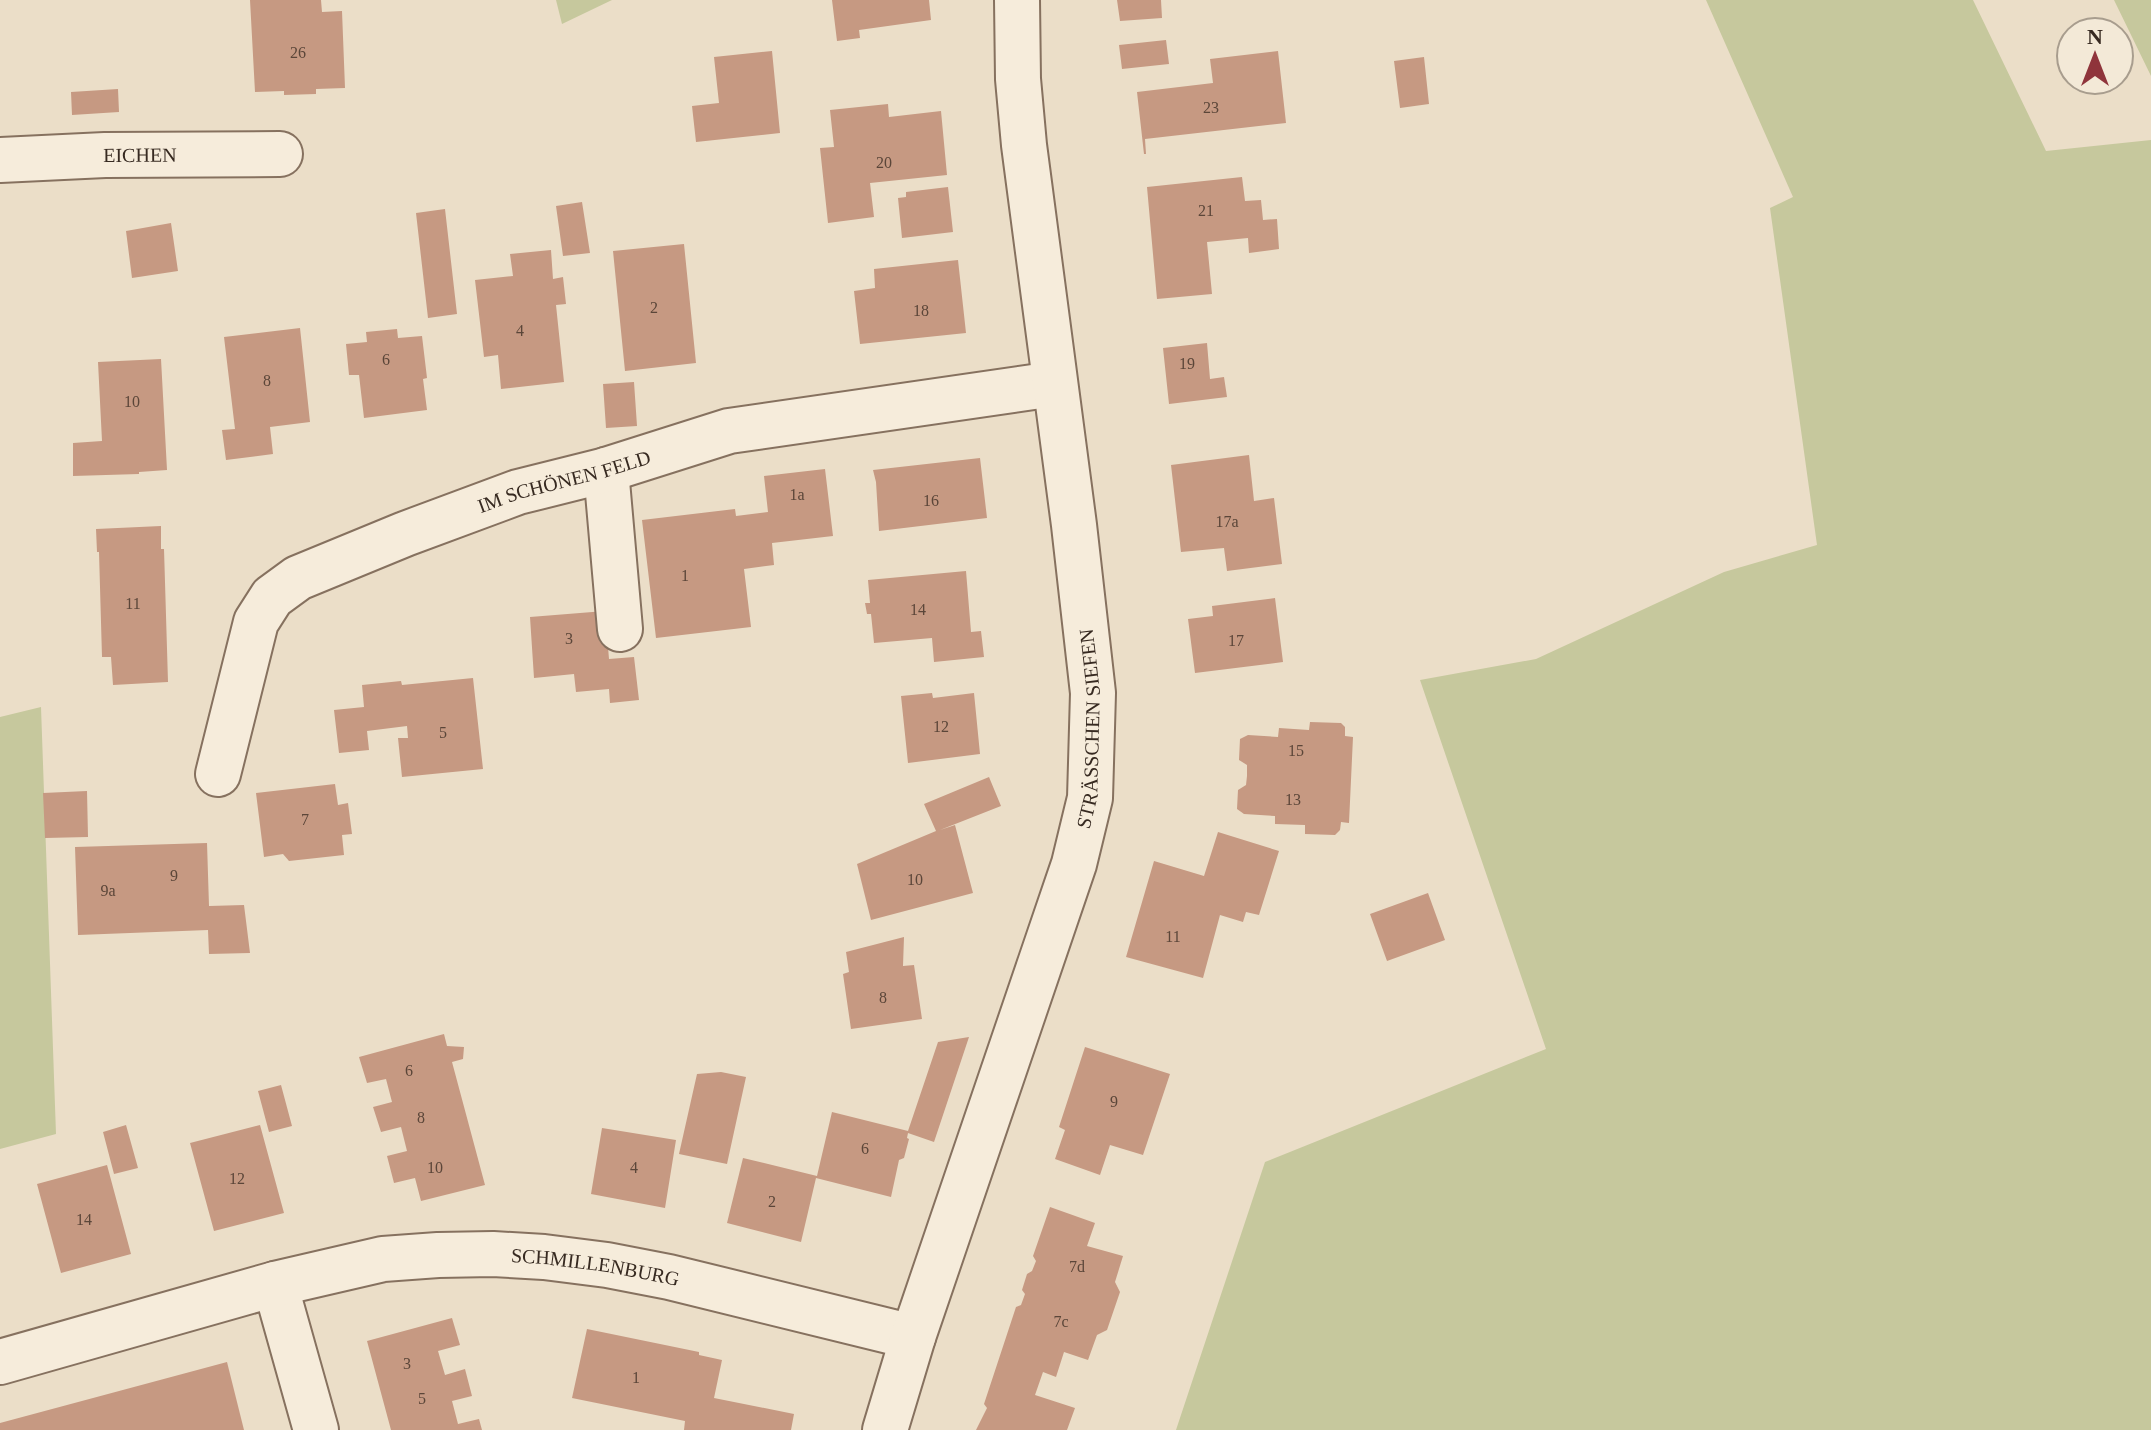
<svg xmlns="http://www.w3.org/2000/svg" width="2151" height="1430" font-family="Georgia,serif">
  <rect width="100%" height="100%" fill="#ebdec8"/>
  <path fill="#c6c89d" d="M 556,0 L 612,0 L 562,24 Z
    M 1706,0 L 1973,0 L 2046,151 L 2151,140 L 2151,1430 L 1176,1430 L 1265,1162 L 1546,1049 L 1420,680 L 1536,659 L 1724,572 L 1817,545 L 1770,208 L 1793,197 Z
    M 2114,0 L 2151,0 L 2151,76 Z
    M 41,707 L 56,1134 L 0,1149 L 0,717 Z"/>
  <path fill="#c69982" d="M 250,0 L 321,0 L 322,12 L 342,11 L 345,88 L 316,89 L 316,94 L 284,95 L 284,91 L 255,92 Z
    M 832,0 L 929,0 L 931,20 L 859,30 L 860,38 L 837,41 Z
    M 1117,0 L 1161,0 L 1162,18 L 1120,21 Z
    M 1166,40 L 1169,64 L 1122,69 L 1119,45 Z
    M 772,51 L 780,133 L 696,142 L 692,106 L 719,103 L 714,57 Z
    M 1278,51 L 1286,123 L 1145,139 L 1146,154 L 1144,154 L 1137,92 L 1213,83 L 1210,59 Z
    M 1424,57 L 1429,104 L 1400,108 L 1394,61 Z
    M 118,89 L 119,112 L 72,115 L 71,92 Z
    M 888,104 L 889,117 L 941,111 L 947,175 L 870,183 L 874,217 L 828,223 L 820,148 L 834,147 L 830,110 Z
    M 1242,177 L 1245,201 L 1261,200 L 1263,220 L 1277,219 L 1279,249 L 1249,253 L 1248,238 L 1207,242 L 1212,294 L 1157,299 L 1147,187 Z
    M 948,187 L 953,232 L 902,238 L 898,198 L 906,197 L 906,192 Z
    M 582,202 L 590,253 L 563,256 L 556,206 Z
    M 445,209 L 457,314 L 428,318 L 416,213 Z
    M 171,223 L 178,271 L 132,278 L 126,231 Z
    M 684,244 L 696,363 L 625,371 L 613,251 Z
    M 551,250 L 553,279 L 563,277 L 566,304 L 556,305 L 564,382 L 501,389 L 498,355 L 484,357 L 475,280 L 513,276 L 510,254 Z
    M 958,260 L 966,333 L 860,344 L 854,291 L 875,288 L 874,269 Z
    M 300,328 L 310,422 L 270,427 L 273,454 L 226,460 L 222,430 L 235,429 L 224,337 Z
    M 397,329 L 398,338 L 422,336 L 427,378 L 423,379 L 427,410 L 364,418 L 359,375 L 349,375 L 346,344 L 367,342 L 366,332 Z
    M 1207,343 L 1210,379 L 1224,377 L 1227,397 L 1169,404 L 1163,348 Z
    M 161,359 L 167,470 L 139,472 L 139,474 L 73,476 L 73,443 L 102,441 L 98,362 Z
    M 634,382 L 637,426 L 606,428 L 603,384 Z
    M 1249,455 L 1254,501 L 1274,498 L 1282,564 L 1227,571 L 1224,548 L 1181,552 L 1171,465 Z
    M 980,458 L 987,518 L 879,531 L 876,482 L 873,470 Z
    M 825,469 L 833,536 L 772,543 L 774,565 L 744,569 L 751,627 L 656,638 L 642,520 L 735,509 L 736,516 L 768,512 L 764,476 Z
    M 161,526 L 161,549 L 164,549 L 168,682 L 113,685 L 111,657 L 102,657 L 99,552 L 97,552 L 96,529 Z
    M 966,571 L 971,632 L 981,631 L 984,657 L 934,662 L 932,638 L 874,643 L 871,614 L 867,614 L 865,603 L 870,603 L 868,580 Z
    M 1275,598 L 1283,662 L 1195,673 L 1188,619 L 1213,616 L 1212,606 Z
    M 605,611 L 609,659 L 634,657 L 639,700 L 610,703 L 609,689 L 576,692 L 574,674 L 534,678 L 530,617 Z
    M 473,678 L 483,769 L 402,777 L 398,738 L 408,738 L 407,726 L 367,731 L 369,750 L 339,753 L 334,710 L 364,707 L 362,685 L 401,681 L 402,685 Z
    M 932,693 L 933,698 L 974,693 L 980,754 L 908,763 L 901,696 Z
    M 1310,722 L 1341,723 L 1345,727 L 1345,736 L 1353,737 L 1349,823 L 1341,822 L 1340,830 L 1335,835 L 1305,834 L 1305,825 L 1275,824 L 1275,816 L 1244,814 L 1237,809 L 1238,790 L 1246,785 L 1247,776 L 1247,765 L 1239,760 L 1240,739 L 1248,735 L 1278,737 L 1279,728 L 1309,730 Z
    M 989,777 L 1001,806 L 940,830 L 955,825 L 973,893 L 871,920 L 857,864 L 936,831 L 924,804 Z
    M 335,784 L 338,805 L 348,803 L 352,834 L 342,835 L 344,855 L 289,861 L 283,854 L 264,857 L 256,793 Z
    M 87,791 L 88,837 L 45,838 L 43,793 Z
    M 1218,832 L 1279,851 L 1259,915 L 1246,912 L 1243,922 L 1220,915 L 1203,978 L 1126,957 L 1154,861 L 1204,876 Z
    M 207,843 L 209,906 L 244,905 L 250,953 L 209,954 L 208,930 L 78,935 L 75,847 Z
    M 1428,893 L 1445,940 L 1387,961 L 1370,914 Z
    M 904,937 L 903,966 L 914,965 L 922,1019 L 851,1029 L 843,974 L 849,972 L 846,952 Z
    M 444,1034 L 447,1046 L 464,1047 L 463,1059 L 452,1062 L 485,1185 L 421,1201 L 415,1178 L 394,1183 L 387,1156 L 407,1151 L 401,1127 L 381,1132 L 373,1107 L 392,1102 L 386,1079 L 367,1083 L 359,1057 Z
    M 969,1037 L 934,1142 L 908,1133 L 907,1138 L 909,1139 L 904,1158 L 899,1160 L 891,1197 L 816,1178 L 801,1242 L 727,1223 L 743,1158 L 817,1176 L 832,1112 L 908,1131 L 938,1042 Z
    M 1085,1047 L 1170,1074 L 1143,1155 L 1110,1145 L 1100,1175 L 1055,1159 L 1065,1130 L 1059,1127 Z
    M 721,1072 L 746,1077 L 727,1164 L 679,1154 L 697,1074 Z
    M 281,1085 L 292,1126 L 269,1132 L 258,1091 Z
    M 126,1125 L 138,1168 L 114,1174 L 103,1132 Z
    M 260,1125 L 284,1213 L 214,1231 L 190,1143 Z
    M 602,1128 L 676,1140 L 665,1208 L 591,1194 Z
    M 107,1165 L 131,1254 L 61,1273 L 37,1184 Z
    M 1050,1207 L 1095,1223 L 1087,1246 L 1123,1256 L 1115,1282 L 1120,1292 L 1107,1330 L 1097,1335 L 1088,1360 L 1064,1352 L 1056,1377 L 1043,1372 L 1035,1395 L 1075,1408 L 1067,1430 L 976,1430 L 987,1408 L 984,1404 L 1016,1307 L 1021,1305 L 1025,1294 L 1022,1290 L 1027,1274 L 1032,1271 L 1036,1261 L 1033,1256 Z
    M 452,1318 L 460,1345 L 438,1351 L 445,1375 L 465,1369 L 472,1396 L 452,1401 L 458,1424 L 479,1419 L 482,1430 L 391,1430 L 367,1341 Z
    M 587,1329 L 699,1352 L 699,1355 L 722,1360 L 714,1398 L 794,1414 L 791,1430 L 684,1430 L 685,1421 L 572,1398 Z
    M 227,1362 L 244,1430 L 0,1430 L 0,1423 Z"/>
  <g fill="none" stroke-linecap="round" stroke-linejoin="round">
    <defs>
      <g id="minor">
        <path id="s1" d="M 0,160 L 105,155 L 280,154"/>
        <path d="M 606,470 L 620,629"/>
        <path id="s2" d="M 218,774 L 256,622 L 272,597 L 298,578 L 405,534 L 518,492 L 606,470 L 729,431 L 1054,384"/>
        <path d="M 275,1284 L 316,1430"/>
        <path id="s3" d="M 0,1362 L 275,1284 L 383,1259 L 438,1255 L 493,1254 L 544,1257 L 607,1265 L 669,1277 L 913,1337"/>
        <path id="s4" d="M 885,1430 L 913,1337 L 1074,864 L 1090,798 L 1093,693 L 1074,525 L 1024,145 L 1018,79 L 1017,0"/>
      </g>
    </defs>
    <use href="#minor" stroke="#86715f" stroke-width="48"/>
    <use href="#minor" stroke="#f6ecdb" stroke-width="44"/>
  </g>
  <g text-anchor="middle" stroke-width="7" stroke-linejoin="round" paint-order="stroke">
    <g font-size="16" fill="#5b4639">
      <text x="298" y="58">26</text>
      <text x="1211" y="113">23</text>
      <text x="884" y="168">20</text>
      <text x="1206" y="216">21</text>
      <text x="654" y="313">2</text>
      <text x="921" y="316">18</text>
      <text x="520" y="336">4</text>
      <text x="386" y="365">6</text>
      <text x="1187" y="369">19</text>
      <text x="267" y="386">8</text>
      <text x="132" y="407">10</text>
      <text x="797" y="500">1a</text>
      <text x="931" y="506">16</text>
      <text x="1227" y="527">17a</text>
      <text x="685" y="581">1</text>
      <text x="133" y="609">11</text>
      <text x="918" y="615">14</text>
      <text x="569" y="644">3</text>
      <text x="1236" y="646">17</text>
      <text x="941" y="732">12</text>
      <text x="443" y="738">5</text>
      <text x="1296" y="756">15</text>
      <text x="1293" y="805">13</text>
      <text x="305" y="825">7</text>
      <text x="174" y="881">9</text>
      <text x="915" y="885">10</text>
      <text x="108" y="896">9a</text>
      <text x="1173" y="942">11</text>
      <text x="883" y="1003">8</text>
      <text x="409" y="1076">6</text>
      <text x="1114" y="1107">9</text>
      <text x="421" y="1123">8</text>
      <text x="865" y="1154">6</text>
      <text x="435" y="1173">10</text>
      <text x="634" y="1173">4</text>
      <text x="237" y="1184">12</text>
      <text x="772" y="1207">2</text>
      <text x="84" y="1225">14</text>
      <text x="1077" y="1272">7d</text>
      <text x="1061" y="1327">7c</text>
      <text x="407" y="1369">3</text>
      <text x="636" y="1383">1</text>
      <text x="422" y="1404">5</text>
    </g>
    <g font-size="20" fill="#372a21" stroke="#f3e9d7">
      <text dy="7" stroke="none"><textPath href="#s1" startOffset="140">EICHEN</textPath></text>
      <text dy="7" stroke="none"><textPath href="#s2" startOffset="502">IM SCHÖNEN FELD</textPath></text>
      <text dy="7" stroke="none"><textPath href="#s4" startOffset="734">STRÄSSCHEN SIEFEN</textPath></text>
      <text dy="7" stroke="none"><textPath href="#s3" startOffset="610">SCHMILLENBURG</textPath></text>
    </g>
  </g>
  <g transform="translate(2095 56)"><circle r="38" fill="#f3e9d7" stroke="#a89d8e" stroke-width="2"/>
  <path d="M0-6L14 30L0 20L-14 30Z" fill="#8f343b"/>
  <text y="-12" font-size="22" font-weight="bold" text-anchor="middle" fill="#372a21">N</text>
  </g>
</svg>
